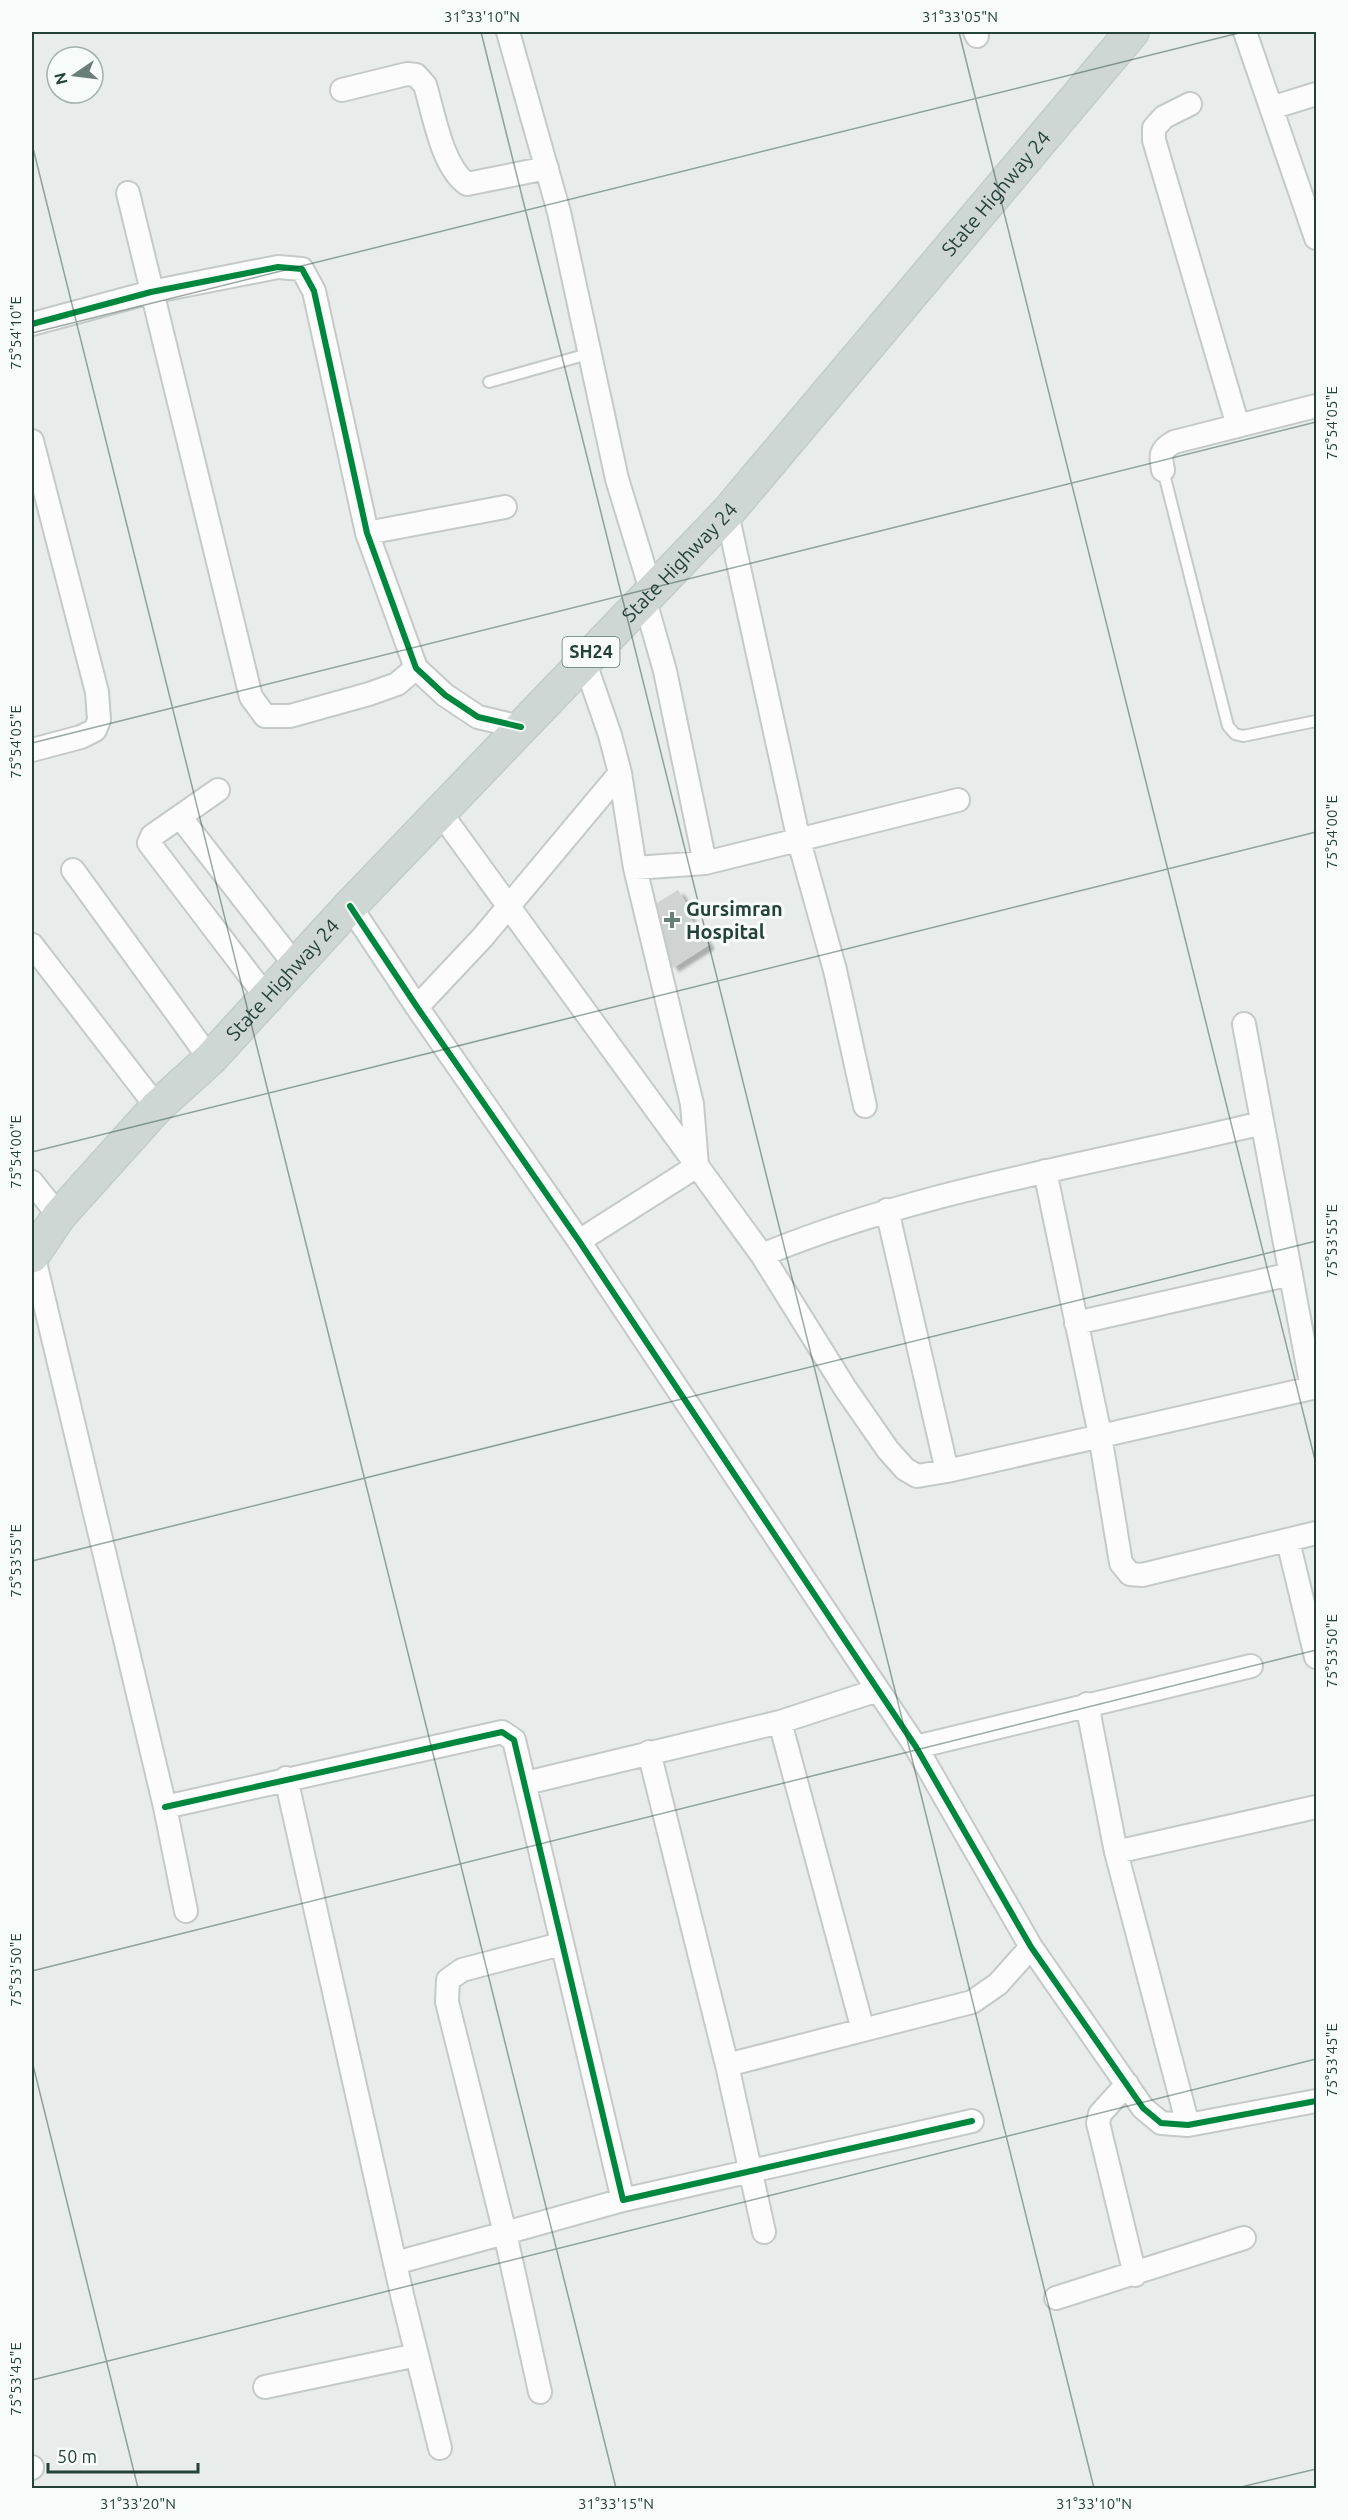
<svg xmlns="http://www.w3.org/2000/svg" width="1348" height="2520" font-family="Ubuntu,sans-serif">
  <defs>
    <filter id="shadow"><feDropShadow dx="6" dy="4" stdDeviation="1.5" flood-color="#0004"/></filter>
  </defs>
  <rect width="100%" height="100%" fill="#e8edeb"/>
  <path fill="#cfd4d2" filter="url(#shadow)" d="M 678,890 L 692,912 L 688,914 L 709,945 L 673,968 L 659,948 L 652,906 Z"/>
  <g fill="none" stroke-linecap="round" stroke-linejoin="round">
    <defs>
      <path id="lane" d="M 489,382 L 588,354
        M 1163,470 L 1228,726 L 1235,734 L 1243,736 L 1316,721"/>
      <path id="street" d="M 508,32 L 559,212 L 617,479 L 651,590
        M 975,32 L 977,36
        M 1245,32 L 1316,238
        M 342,90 L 407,74 L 416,75 L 425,85 C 434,114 442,167 467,184 L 547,168
        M 1190,104 L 1164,117 L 1154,128 L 1154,140 L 1238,426
        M 1271,108 L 1316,94
        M 128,193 L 251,697 L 265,716 L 290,716 L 369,694 L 397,684 L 416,668
        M 32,324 L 151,292 L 278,267 L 302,269 L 314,291 L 367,533 L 416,668 L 445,695 L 478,717 L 521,727
        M 32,441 L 97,692 L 99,720 L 95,730 L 81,737 L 32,750
        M 1163,470 C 1160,455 1160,450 1174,442 L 1316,406
        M 727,513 L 799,841 L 835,970 L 865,1106
        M 367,533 L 505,507
        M 644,597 L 665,671 L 705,863
        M 218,790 L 152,836 L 149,843 L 267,998
        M 440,812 L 762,1255 L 845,1388 L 888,1450 L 905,1469 L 917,1476 L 947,1471 L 1312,1388 L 1244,1024
        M 181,818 L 295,965
        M 635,868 L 705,863 L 958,800
        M 73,870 L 210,1059
        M 350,906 L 417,1007 L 579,1241 L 916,1747 L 1031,1947 L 1143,2108 L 1161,2123 L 1188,2125 L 1316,2101
        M 32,945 L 157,1107
        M 417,1007 L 482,938 L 620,773
        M 1045,1171 L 1100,1435 L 1121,1563 L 1130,1574 L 1142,1575 L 1316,1533
        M 32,1182 L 59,1216
        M 887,1210 L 947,1471
        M 579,1241 L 697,1166 L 692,1104 L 635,868 L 620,773 L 610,735 L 584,660
        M 33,1254 L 165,1807 L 186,1911
        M 762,1255 C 922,1189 1095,1164 1262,1123
        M 1076,1323 L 1291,1274
        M 1288,1541 L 1316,1657
        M 1087,1704 L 1116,1852 L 1188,2125
        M 780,1722 L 863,2030
        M 916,1747 L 1251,1666
        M 649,1752 L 727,2065 L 764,2232
        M 286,1778 L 403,2299 L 440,2448
        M 526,1783 L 780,1722 L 878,1690
        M 165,1807 L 502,1732 L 514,1740 L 623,2200 L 972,2121
        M 1116,1852 L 1316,1807
        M 561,1944 L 462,1970 L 448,1980 L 447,2002 L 505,2233 L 623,2200
        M 727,2065 L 972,2002 L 998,1984 L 1031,1947
        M 1127,2084 L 1100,2114 L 1098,2123 L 1135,2275
        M 395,2263 L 505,2233 L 540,2392
        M 1056,2298 L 1244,2238
        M 265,2387 L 417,2355
        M 32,2467 L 32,2468"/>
      <g id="primary">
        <path id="s1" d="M 32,1256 L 59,1216 L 157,1107 L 210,1059 L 350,906 L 727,513 L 1132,32"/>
      </g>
    </defs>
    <use href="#lane" stroke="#c5cac8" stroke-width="14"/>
    <use href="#street" stroke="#c5cac8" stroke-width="26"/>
    <use href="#primary" stroke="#c3ccc9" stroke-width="36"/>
    <use href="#lane" stroke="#fcfcfc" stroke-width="10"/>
    <use href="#street" stroke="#fcfcfc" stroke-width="22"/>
    <use href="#primary" stroke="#cfd7d5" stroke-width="33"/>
    <defs>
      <path id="cycleway" d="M 32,324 L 151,292 L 278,267 L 302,269 L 314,291 L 367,533 L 416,668 L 445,695 L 478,717 L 521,727
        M 350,906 L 417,1007 L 579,1241 L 916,1747 L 1031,1947 L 1143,2108 L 1161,2123 L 1188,2125 L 1316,2101
        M 165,1807 L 502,1732 L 514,1740 L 623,2200 L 972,2121"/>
    </defs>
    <use href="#cycleway" stroke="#f7fbf9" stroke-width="10"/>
    <use href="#cycleway" stroke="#00873e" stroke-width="6"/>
  </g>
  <path fill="none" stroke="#24423a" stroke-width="1.5" stroke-opacity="0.45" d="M 481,32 L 1094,2488M 959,32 L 1316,1464M 32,144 L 616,2488M 32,333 L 1243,32M 32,743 L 1316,422M 32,1152 L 1316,832M 32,1561 L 1316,1241M 32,1971 L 1316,1650M 32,2061 L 138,2488M 32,2380 L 1316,2059M 1237,2488 L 1316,2469"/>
  <path fill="#697e78" stroke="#f7fbf9" stroke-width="2" d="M669 911h6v6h6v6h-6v6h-6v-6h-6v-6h6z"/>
  <g text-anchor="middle" stroke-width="6" stroke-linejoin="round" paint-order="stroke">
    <rect fill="#f7fbf9" stroke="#637a73" stroke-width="1.5" x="562.5" y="637" width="57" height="30" rx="4.5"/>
    <g font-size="18" font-weight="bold" fill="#24423a">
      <text x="591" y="658">SH24</text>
    </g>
    <g font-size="20" fill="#24423a" stroke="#f7fbf9">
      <text dy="7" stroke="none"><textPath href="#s1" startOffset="1436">State Highway 24</textPath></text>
      <text dy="7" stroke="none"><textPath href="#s1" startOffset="950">State Highway 24</textPath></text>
      <text dy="7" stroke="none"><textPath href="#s1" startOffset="374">State Highway 24</textPath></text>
    </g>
    <g font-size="20" font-weight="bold" fill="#24423a" stroke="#f7fbf9" text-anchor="start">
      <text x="686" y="916">Gursimran<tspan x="686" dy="23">Hospital</tspan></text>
    </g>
  </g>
  <rect width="1348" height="2520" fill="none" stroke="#f7fbf9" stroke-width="66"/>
  <g transform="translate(75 75) rotate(256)"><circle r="28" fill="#f7fbf9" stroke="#a3b1ad" stroke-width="1.5"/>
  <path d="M0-4.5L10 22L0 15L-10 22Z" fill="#697e78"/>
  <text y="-9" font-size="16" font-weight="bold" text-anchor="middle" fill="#24423a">N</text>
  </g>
  <path d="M48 2463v9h150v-9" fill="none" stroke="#24423a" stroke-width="3"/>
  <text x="57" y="2463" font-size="18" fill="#24423a" stroke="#f7fbf9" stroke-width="4.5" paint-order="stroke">50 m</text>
  <rect x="33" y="33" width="1282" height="2454" fill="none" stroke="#24423a" stroke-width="2"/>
  <g font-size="15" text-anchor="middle" fill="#24423a">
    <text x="482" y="22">31°33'10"N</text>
    <text x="960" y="22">31°33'05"N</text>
    <text transform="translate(16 333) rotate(-90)" y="5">75°54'10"E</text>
    <text transform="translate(1332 423) rotate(-90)" y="5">75°54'05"E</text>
    <text transform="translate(16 742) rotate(-90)" y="5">75°54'05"E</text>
    <text transform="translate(1332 832) rotate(-90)" y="5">75°54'00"E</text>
    <text transform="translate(16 1152) rotate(-90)" y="5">75°54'00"E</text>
    <text transform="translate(1332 1241) rotate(-90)" y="5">75°53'55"E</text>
    <text transform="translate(16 1561) rotate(-90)" y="5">75°53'55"E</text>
    <text transform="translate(1332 1651) rotate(-90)" y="5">75°53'50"E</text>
    <text transform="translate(16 1970) rotate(-90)" y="5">75°53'50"E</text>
    <text transform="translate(1332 2060) rotate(-90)" y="5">75°53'45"E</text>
    <text transform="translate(16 2379) rotate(-90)" y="5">75°53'45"E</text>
    <text x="138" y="2509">31°33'20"N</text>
    <text x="616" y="2509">31°33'15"N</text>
    <text x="1094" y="2509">31°33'10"N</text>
  </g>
</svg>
